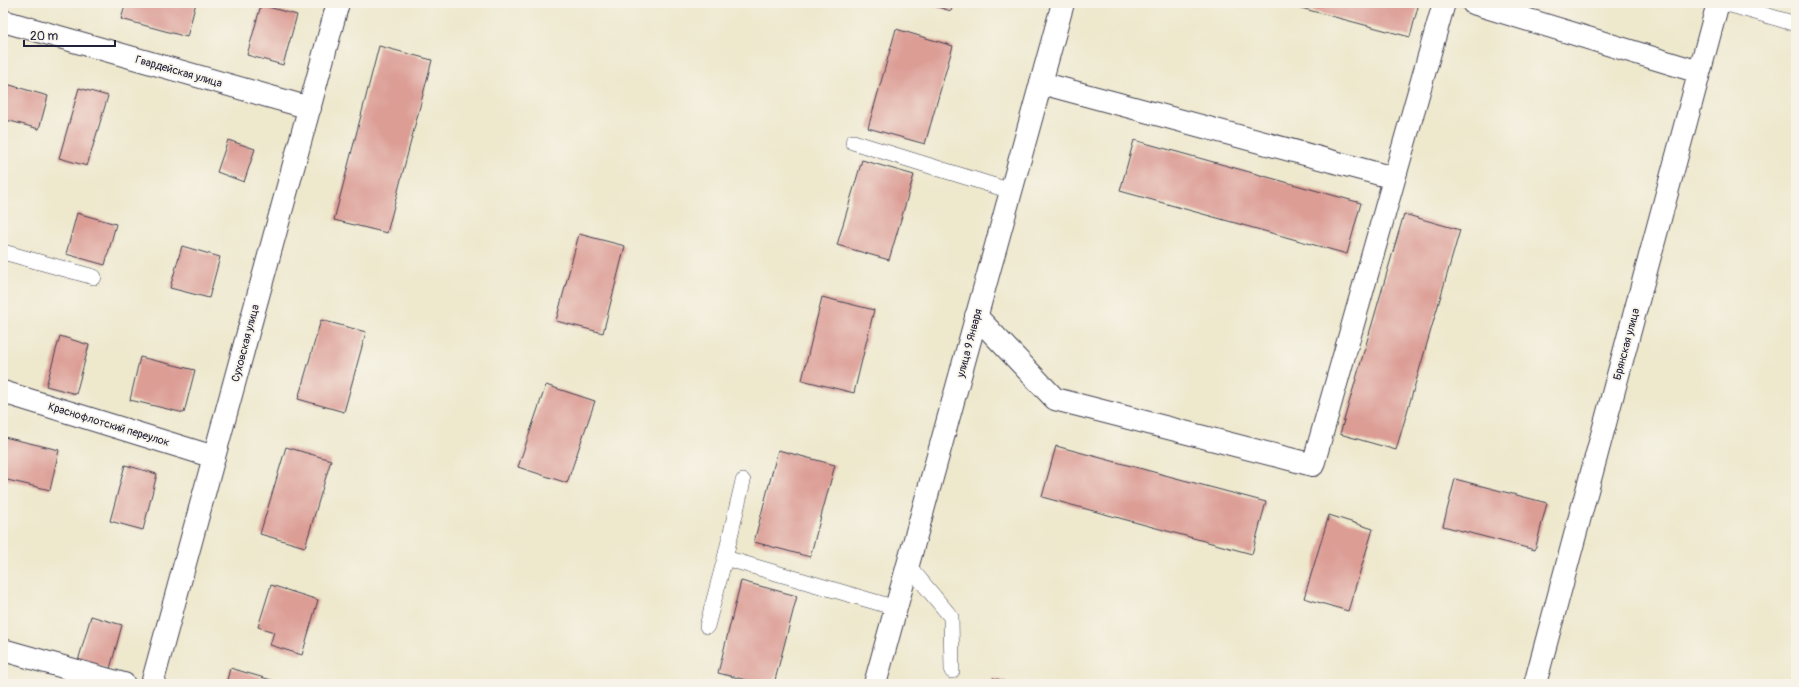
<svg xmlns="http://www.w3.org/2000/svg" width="1799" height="687" font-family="Pangolin,sans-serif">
  <rect width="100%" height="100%" fill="#f7f3e8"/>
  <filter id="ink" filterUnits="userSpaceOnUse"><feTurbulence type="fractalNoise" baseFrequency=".025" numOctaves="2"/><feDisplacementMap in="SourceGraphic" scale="8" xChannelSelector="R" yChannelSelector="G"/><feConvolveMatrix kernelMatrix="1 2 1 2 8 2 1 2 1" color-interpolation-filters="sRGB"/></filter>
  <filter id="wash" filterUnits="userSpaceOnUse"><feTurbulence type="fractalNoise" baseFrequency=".012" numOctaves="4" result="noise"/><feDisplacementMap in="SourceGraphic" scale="16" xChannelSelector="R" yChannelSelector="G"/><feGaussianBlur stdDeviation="0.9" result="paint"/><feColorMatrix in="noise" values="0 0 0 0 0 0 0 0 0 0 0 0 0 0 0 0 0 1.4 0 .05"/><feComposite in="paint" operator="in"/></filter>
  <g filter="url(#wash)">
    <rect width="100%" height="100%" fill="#eee8cd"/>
    <g id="blocks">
      <path fill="#dc9d95" d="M 126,3 L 196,3 L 187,37 L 121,19 Z
        M 924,3 L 954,3 L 951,11 Z
        M 1282,3 L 1419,3 L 1410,37 Z
        M 261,5 L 297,15 L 283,65 L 247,55 Z
        M 896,29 L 953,46 L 925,144 L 868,128 Z
        M 379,46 L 432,60 L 387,233 L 334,220 Z
        M 3,83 L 48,96 L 39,129 L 3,119 Z
        M 79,88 L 108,96 L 87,166 L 59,158 Z
        M 228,140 L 255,149 L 244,182 L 217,172 Z
        M 1134,140 L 1361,203 L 1347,254 L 1120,191 Z
        M 862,160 L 914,175 L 889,260 L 837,245 Z
        M 77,213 L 116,224 L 105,265 L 66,254 Z
        M 1404,214 L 1460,230 L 1396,450 L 1340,434 Z
        M 579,234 L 625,246 L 603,333 L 556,321 Z
        M 182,246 L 220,257 L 209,298 L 170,288 Z
        M 822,297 L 874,310 L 854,393 L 802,380 Z
        M 321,320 L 366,332 L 344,412 L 298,399 Z
        M 60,336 L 89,345 L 76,394 L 46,386 Z
        M 140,357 L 195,370 L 184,413 L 130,400 Z
        M 546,385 L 595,401 L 567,483 L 518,467 Z
        M 4,437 L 59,450 L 50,490 L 3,479 Z
        M 1056,446 L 1266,502 L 1252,554 L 1042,497 Z
        M 286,447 L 331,460 L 305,547 L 260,534 Z
        M 778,450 L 835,465 L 810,557 L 754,542 Z
        M 125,465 L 157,474 L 143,530 L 110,521 Z
        M 1455,479 L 1547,503 L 1535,550 L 1443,526 Z
        M 1329,515 L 1373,529 L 1348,611 L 1304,598 Z
        M 741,581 L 797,596 L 774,684 L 762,684 L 718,673 Z
        M 271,585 L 318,600 L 302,655 L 270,645 L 274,632 L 258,627 Z
        M 91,616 L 122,625 L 110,669 L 78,661 Z
        M 230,668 L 285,684 L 226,684 Z
        M 993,678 L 1013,684 L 991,684 Z"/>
    </g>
  </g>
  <g filter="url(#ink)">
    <use href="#blocks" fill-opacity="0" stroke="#414051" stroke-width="1"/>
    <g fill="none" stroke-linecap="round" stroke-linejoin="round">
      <defs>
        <path id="lane" d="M 1724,3 L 1796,24
          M 853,142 L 1011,191
          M 3,252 L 94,277
          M 725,558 L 743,481
          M 908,565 L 951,617 L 952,671
          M 707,626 L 725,558 L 896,608"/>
        <path id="street" d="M 1473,3 L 1699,72
          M 3,21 L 310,108
          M 1041,83 L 1394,178
          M 976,316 L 1055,399 L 1313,465 L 1444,3
          M 3,392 L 214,457
          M 3,650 L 124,684
          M 152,684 L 338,3
          M 1535,684 L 1718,3"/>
        <path id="secondary" d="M 875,684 L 1063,3"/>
      </defs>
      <use href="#lane" stroke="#414051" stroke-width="16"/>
      <use href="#street" stroke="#414051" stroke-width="24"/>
      <use href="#secondary" stroke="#414051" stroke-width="24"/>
      <use href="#lane" stroke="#fff" stroke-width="15"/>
      <use href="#street" stroke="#fff" stroke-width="22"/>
      <use href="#secondary" stroke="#fff" stroke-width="22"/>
    </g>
  </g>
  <g text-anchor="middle" stroke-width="3.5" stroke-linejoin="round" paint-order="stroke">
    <g font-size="11" fill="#22223b" stroke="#f7f3e8">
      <text transform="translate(179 71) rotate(16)" y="4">Гвардейская улица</text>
      <text transform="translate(245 343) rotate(-75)" y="4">Суховская улица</text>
      <text transform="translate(969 343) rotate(-75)" y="4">улица 9 Января</text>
      <text transform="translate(1626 344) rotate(-75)" y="4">Брянская улица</text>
      <text transform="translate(109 424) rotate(17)" y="4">Краснофлотский переулок</text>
    </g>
  </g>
  <rect width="1799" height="687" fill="none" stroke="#f7f3e8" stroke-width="16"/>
  <path d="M24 40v6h91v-6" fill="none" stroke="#22223b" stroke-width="2"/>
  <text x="30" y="40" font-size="12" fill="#22223b" stroke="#f7f3e8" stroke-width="3" paint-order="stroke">20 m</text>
</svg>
